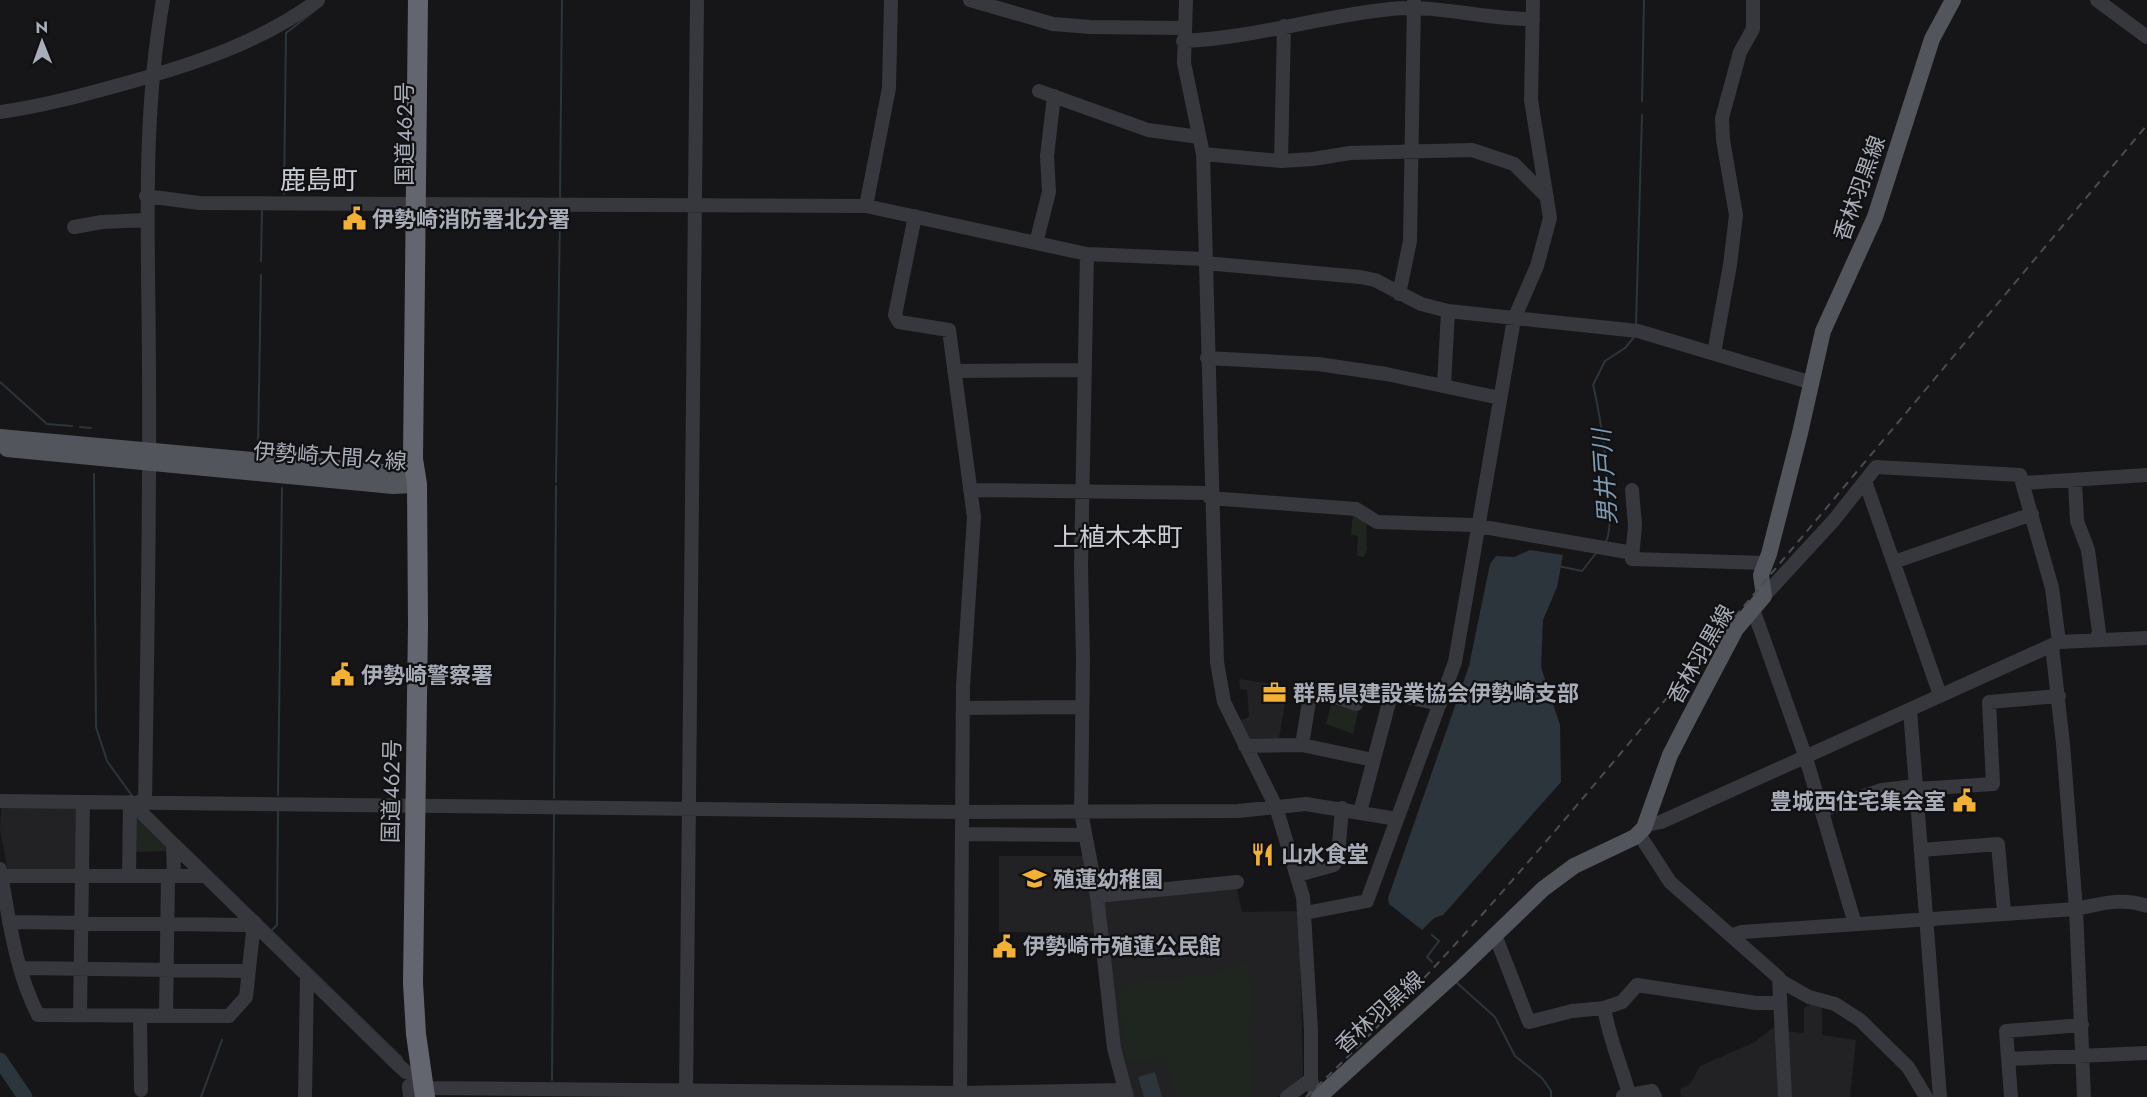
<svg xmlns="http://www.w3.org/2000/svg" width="2147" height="1097" font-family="Jost,'Noto Sans JP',sans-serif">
  <rect width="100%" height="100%" fill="#161618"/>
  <path fill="#222225" d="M 1239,679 L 1288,686 L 1278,744 L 1250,744 L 1237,719 L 1241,720 L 1249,717 L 1247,690 L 1240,689 Z
    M 1,806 L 73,806 L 80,810 L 79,868 L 74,873 L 11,871 L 7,867 L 0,830 Z
    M 999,856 L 1085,856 L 1098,933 L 999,932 Z
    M 1236,886 L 1242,912 L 1299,911 L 1303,1076 L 1278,1097 L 1132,1097 L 1118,1049 L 1102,900 Z
    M 1815,1002 L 1822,1004 L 1822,1035 L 1856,1040 L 1850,1097 L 1790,1097 L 1785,1031 L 1804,1033 L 1804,1008 Z
    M 1773,1028 L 1776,1028 L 1782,1097 L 1681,1097 L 1680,1089 L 1690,1084 L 1700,1066 L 1755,1042 Z"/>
  <path fill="#1e261f" d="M 1353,512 L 1366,519 L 1367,549 L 1364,557 L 1357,556 L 1358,536 L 1351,535 Z
    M 1331,704 L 1358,712 L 1353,734 L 1326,724 Z
    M 138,814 L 171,851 L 133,852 L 132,817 Z
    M 1249,964 L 1253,1014 L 1248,1015 L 1253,1079 L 1251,1097 L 1177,1097 L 1166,1063 L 1125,1061 L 1118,987 L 1159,977 L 1164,980 L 1221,972 L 1223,968 Z"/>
  <path fill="#2c353c" d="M 1530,550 L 1563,555 L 1557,587 L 1543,620 L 1541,667 L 1560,725 L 1561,782 L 1443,915 L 1434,918 L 1422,930 L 1389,904 L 1388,898 L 1469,666 L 1490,564 L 1496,556 L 1514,557 Z
    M 1155,1072 L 1162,1097 L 1144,1097 L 1138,1077 Z"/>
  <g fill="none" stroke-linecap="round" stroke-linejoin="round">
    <path stroke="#2c353c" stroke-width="2" d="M 1642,101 L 1644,0
      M 284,194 L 286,33 L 322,5
      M 560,198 L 562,0
      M 261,261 L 262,209
      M 1636,325 L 1642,115
      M 0,382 L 47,424 L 72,426
      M 80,427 L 91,428
      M 258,447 L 261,275
      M 94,474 L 96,727 L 107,761 L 133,797
      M 556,482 L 560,213
      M 1605,543 C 1618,527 1600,410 1593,385 L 1605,361 L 1625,348 L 1635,336
      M 1558,566 L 1582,571 L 1597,552
      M 278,795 L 282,488
      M 554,798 L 556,486
      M 178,840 L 402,1058
      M 272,930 L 277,925 L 278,809
      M 1432,935 L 1439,941 L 1427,957 L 1432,962
      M 1456,982 L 1495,1017 L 1515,1056 L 1542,1078 L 1551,1091 L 1551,1097
      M 552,1080 L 554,813
      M 201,1097 L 222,1040"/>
    <path stroke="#2c353c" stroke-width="15" d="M 0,1060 L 25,1097"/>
    <path stroke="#37383d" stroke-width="14" d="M 970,0 L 1053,24 L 1090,27 L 1184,28
      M 1186,0 L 1184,63 L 1203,154 L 1217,662 L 1224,702 L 1276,807 L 1303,897 L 1311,1030 L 1311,1079 L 1316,1097
      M 2097,0 L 2147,37
      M 1183,41 C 1254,38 1321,16 1391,9 C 1438,4 1486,20 1533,19
      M 1039,91 L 1148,130 L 1199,137
      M 0,112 C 44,106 87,94 130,82 C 197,63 261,42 318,0
      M 1203,154 L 1281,161 L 1313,159 L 1350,153 L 1472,150 L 1514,164 L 1547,197
      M 1281,161 L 1284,26
      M 146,196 L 199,203 L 866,206 L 1087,254 L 1205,259
      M 866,206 L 889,88 L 891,0
      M 915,216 L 895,315 L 899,322 L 949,330 L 974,517 L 963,686 L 960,1097
      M 74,227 L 102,222 L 146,220
      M 1036,243 L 1049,192 L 1047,156 L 1054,96
      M 1087,254 L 1081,566 L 1083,660 L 1081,812 L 1097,896 L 1114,1048 L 1127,1097
      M 1205,263 L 1360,277 L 1375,280 L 1421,304 L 1448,311 L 1638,331 L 1809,382
      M 1399,294 L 1410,241 L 1414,2
      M 1714,353 L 1730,265 L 1736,215 L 1723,140 L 1722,118 L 1740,52 L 1753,29 L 1753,0
      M 1207,358 L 1318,364 L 1386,374 L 1500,398
      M 954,371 L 1085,370
      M 1444,386 L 1448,311
      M 1865,481 L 1940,695
      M 2075,481 L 2077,521 L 2088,550 L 2099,632 L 2096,639
      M 2024,483 L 2147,475
      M 970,490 L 1210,493
      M 1632,490 L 1635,525 L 1632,559 L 1766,563
      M 1210,498 L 1356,509 L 1377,522 L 1472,525 L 1633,553
      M 1894,562 L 2032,514
      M 1764,596 L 1834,520 L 1876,467 L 2020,475 L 2052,588 L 2059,642
      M 1753,609 L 1806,758 L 1855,924
      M 2052,646 L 2063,744 L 2076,909 L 2084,1097
      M 963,708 L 1082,707
      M 1910,710 L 1940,1097
      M 1302,745 L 1311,689 L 1356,704 L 1362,691 L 1367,689 L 1440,704
      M 1245,746 L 1302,745 L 1373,760
      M 1917,789 L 1993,784 L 1989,702 L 2059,696
      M 0,801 L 962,812 L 1238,811 L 1306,804 L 1397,819
      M 138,802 L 140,811 L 171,842 L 392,1059 L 406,1072 L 421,1076
      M 145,803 C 147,660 150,518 149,376 C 149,249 141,125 163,0
      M 1822,810 L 1882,790 L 1916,786
      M 1360,812 L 1391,695
      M 1646,825 L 1661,822 L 2059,642 L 2147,638
      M 962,834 L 1085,835
      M 1639,834 L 1670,882 L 1779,978 L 1785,1097
      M 173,844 L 174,876
      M 1921,850 L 1998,844 L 2004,912
      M 0,869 C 9,918 15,970 38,1015 L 229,1016 L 246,997 L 254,922 L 244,925 L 9,922
      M 1298,875 L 1334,865 L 1338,856 L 1342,808
      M 1,876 L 206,876
      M 129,876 L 130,802
      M 1097,896 L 1237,882
      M 1305,913 L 1367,901 L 1455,662 L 1514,319 L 1537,266 L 1550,218 L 1531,100 L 1533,0
      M 1495,935 L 1529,1022 L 1572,1011 L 1604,1008 L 1622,1002 L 1637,985 L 1756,1003 L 1780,1003
      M 1733,935 L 1742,932 L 2076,909 C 2100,904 2123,897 2147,906
      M 20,968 L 248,971
      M 1779,980 L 1809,997 L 1835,1004 L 1860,1020 L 1908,1067 L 1926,1097
      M 1604,1008 C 1609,1038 1621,1065 1629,1094
      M 80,1015 L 83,802
      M 140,1016 L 141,1090
      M 166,1016 L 168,876
      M 2008,1059 L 2147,1053
      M 409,1086 L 410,1097
      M 423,1088 L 960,1093 L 1125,1090
      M 1623,1096 L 1652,1091 L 1655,1097
      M 305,1097 L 307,976
      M 686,1097 L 697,0
      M 1287,1097 L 1311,1079
      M 2011,1097 L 2006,1031 L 2082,1025"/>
    <path stroke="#53555c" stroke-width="16" d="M 0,437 L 394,473 L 417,484
      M 7,449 L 393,486 L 414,485
      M 1319,1097 L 1460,969 L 1543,889 L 1574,866 L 1635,837 L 1644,828 L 1670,755 L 1689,718 L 1736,629 L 1764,596 L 1761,575 L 1769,554 L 1800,433 L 1823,331 L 1875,217 L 1932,39 L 1953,0"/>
    <path stroke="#63666e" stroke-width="20" d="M 418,0 L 413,459 L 417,484 L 418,624 L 413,983 L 416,1034 L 425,1097"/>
    <path stroke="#4a4c52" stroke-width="2" stroke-dasharray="8 6" stroke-linecap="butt" d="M 1306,1097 C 1444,967 1565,820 1686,675 C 1840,492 1994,308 2147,125"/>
  </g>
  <defs>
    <symbol id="civic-bare" viewBox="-9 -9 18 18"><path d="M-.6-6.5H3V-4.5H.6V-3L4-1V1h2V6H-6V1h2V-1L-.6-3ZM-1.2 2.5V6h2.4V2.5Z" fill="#f2b134" stroke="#111113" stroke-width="2.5" paint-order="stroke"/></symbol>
    <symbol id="office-bare" viewBox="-9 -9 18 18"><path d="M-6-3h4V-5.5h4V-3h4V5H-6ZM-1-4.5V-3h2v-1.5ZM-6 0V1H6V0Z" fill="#f2b134" stroke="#111113" stroke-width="2.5" paint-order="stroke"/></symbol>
    <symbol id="restaurant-bare" viewBox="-9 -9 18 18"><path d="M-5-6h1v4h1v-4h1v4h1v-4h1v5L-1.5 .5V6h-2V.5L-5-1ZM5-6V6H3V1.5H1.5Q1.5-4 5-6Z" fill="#f2b134" stroke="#111113" stroke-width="2.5" paint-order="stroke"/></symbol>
    <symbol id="school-bare" viewBox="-9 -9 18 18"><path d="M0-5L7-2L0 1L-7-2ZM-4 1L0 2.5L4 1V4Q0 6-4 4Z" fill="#f2b134" stroke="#111113" stroke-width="2.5" paint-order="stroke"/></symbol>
  </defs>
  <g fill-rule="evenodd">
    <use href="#civic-bare" x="338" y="202" width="33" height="33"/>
    <use href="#civic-bare" x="326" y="658" width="33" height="33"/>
    <use href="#office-bare" x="1258" y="676" width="33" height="33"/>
    <use href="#civic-bare" x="1948" y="784" width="33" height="33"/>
    <use href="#restaurant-bare" x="1246" y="838" width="33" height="33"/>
    <use href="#school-bare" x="1018" y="862" width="33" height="33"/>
    <use href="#civic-bare" x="988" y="930" width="33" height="33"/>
  </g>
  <g text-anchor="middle" stroke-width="4.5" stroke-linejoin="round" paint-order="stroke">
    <g font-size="22" fill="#a8adb8" stroke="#111113">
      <text transform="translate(404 134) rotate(-90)" y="8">国道462号</text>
      <text transform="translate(1859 188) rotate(-70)" y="8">香林羽黒線</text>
      <text transform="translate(330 456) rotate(4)" y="8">伊勢崎大間々線</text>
      <text transform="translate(1700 654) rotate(-60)" y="8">香林羽黒線</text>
      <text transform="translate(391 791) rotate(-89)" y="8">国道462号</text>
      <text transform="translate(1379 1012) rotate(-42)" y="8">香林羽黒線</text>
    </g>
    <g font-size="22" font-weight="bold" fill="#a8adb8" stroke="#111113" text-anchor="start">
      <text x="372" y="227">伊勢崎消防署北分署</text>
      <text x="361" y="683">伊勢崎警察署</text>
      <text x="1293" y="701">群馬県建設業協会伊勢崎支部</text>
      <text x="1946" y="809" text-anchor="end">豊城西住宅集会室</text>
      <text x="1281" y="862">山水食堂</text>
      <text x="1053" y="887">殖蓮幼稚園</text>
      <text x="1023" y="954">伊勢崎市殖蓮公民館</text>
    </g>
    <g font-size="24" font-style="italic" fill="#7f9bb3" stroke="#111113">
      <text transform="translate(1605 477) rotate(-94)" y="8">男井戸川</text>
    </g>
    <g font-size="26" fill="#c9ccd4" stroke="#111113">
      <text x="319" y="189">鹿島町</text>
      <text x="1118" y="546">上植木本町</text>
    </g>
  </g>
  <g transform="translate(42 42) rotate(359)" stroke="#111113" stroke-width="4.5" paint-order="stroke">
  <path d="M0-4.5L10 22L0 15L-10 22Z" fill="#a8adb8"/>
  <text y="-9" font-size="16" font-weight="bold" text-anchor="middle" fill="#a8adb8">N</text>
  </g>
</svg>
